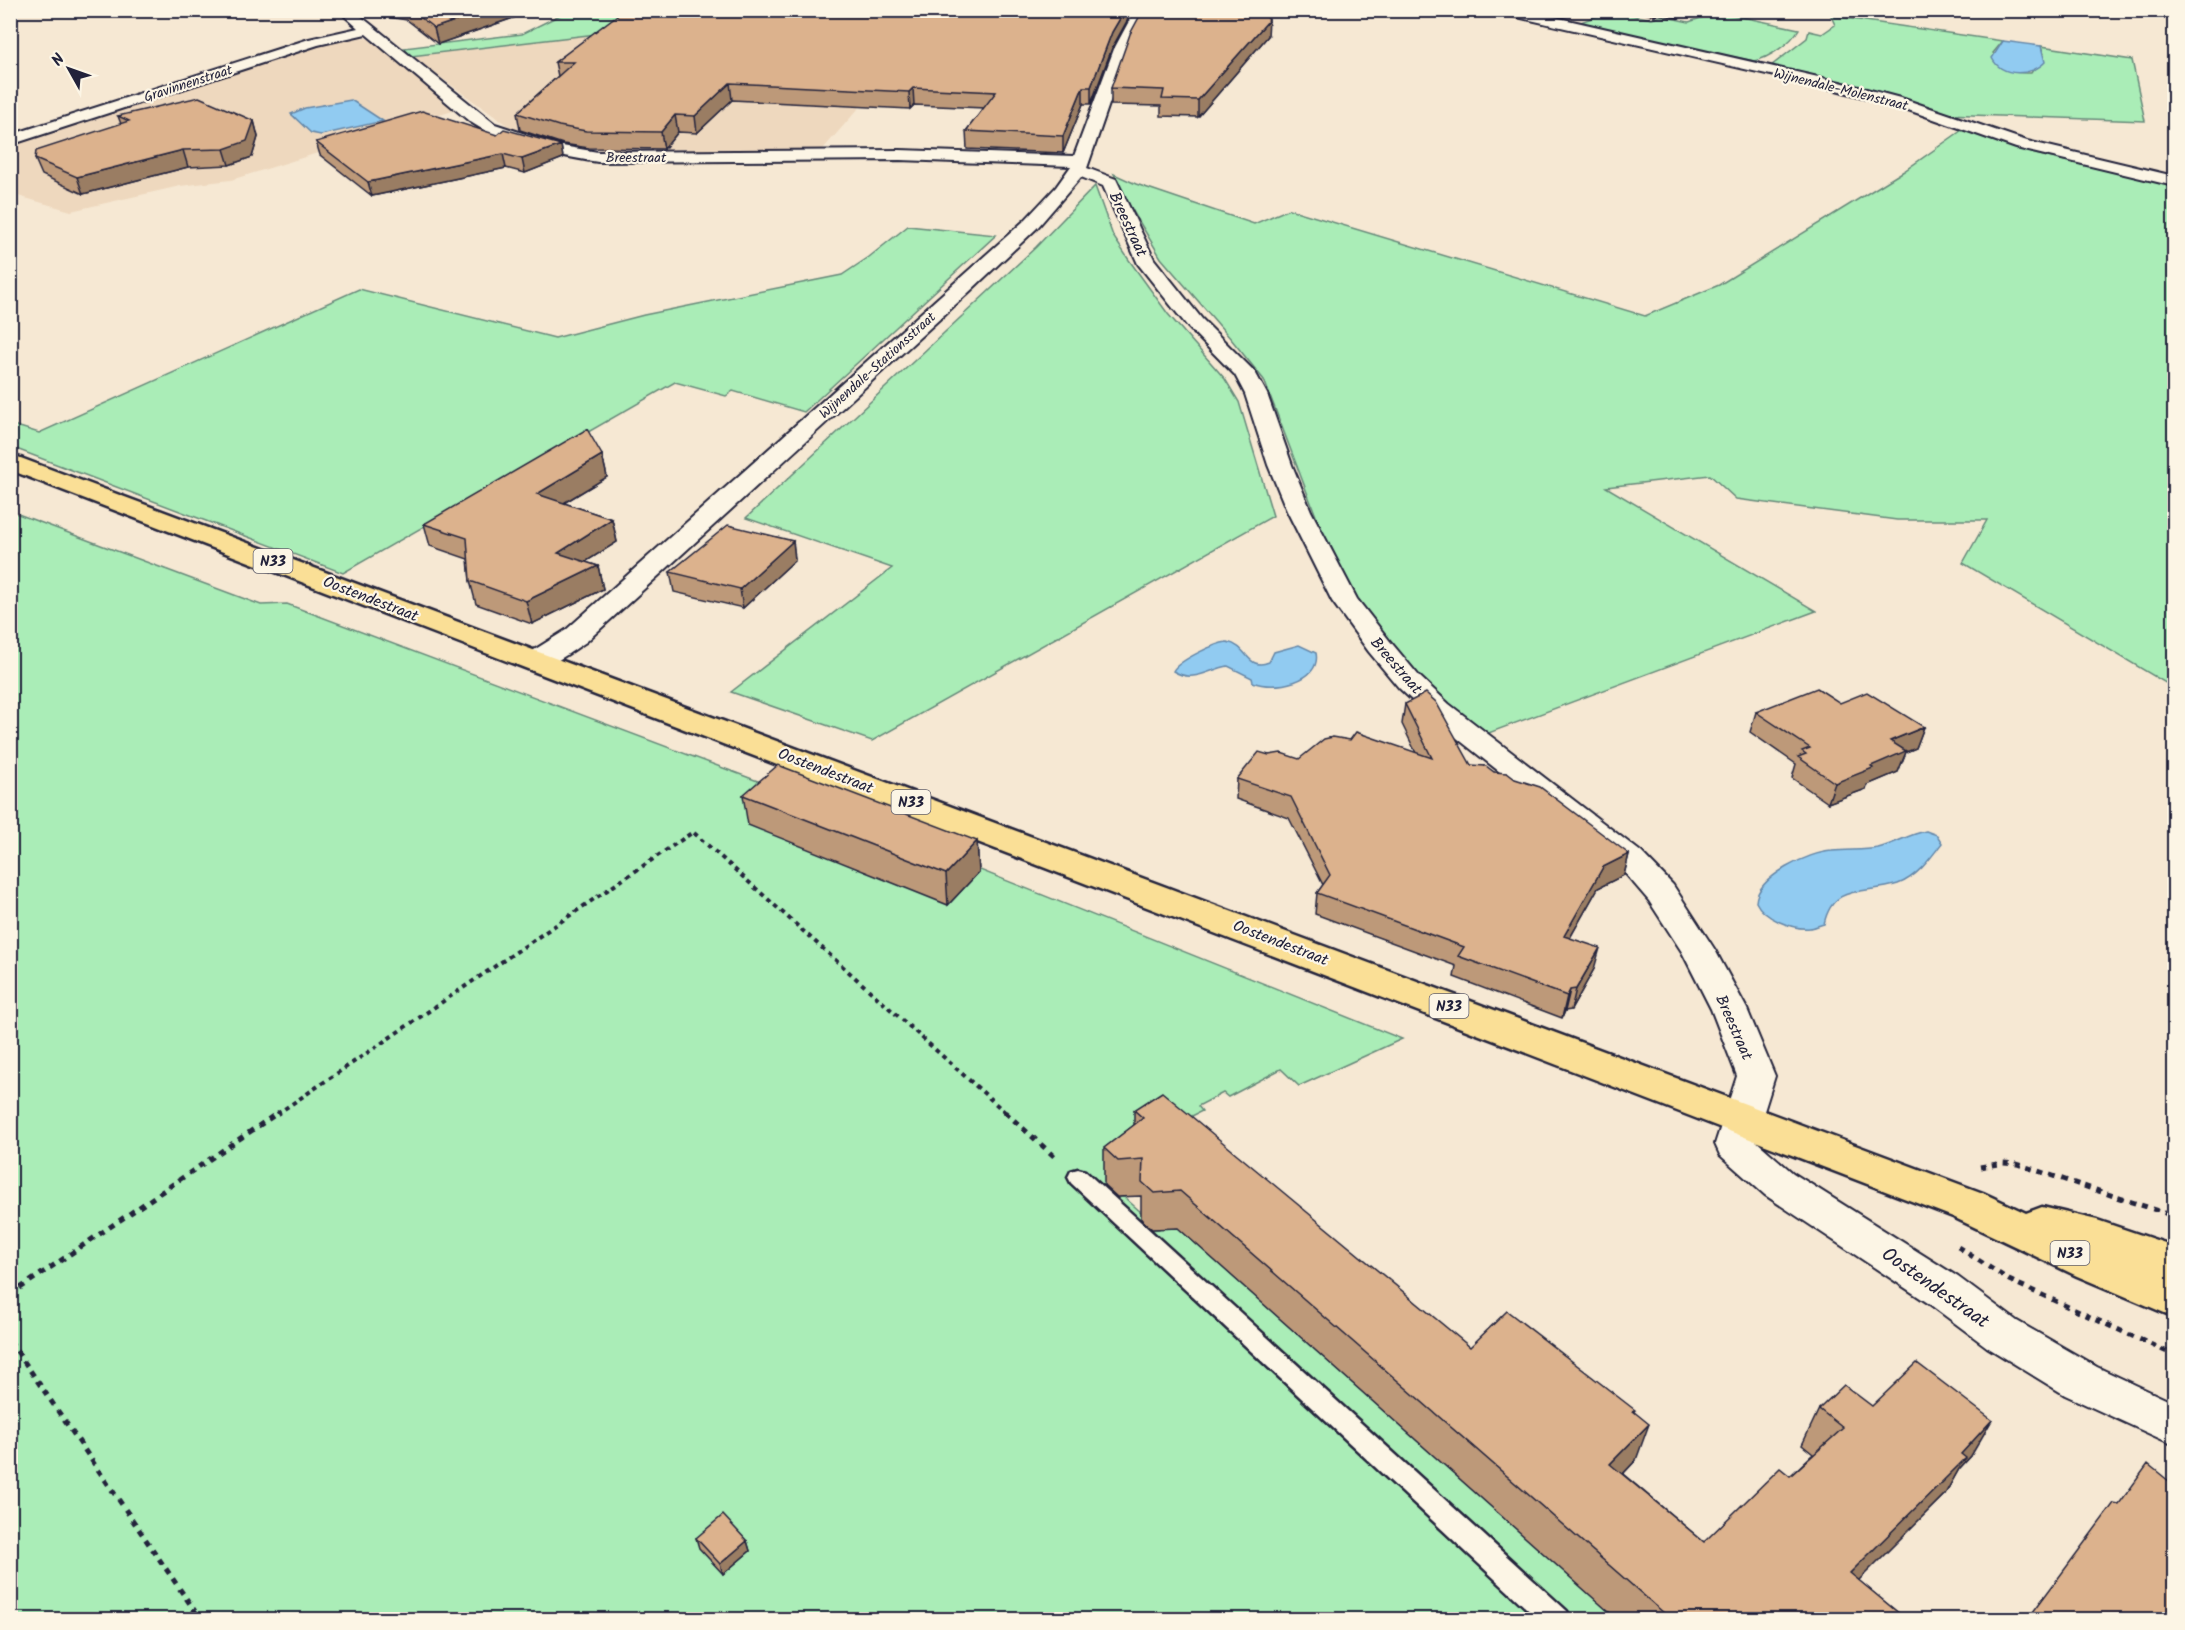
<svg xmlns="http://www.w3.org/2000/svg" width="2185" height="1630" font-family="Kalam,sans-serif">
  <rect width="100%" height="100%" fill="#f6e8d3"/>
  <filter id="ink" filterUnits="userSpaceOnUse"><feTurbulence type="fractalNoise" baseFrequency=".0167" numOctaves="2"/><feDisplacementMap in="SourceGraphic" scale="12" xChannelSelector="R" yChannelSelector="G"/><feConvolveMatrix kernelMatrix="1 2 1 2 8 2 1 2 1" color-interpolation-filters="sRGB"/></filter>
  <g filter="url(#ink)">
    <path fill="#eed8be" d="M 734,10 L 873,92 L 823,149 L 603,150 L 547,140 L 508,126 L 411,56 L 631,30 Z
      M 359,37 L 375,40 L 456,110 L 231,180 L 180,186 L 71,211 L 11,194 L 10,144 L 337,39 Z"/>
    <path fill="#aaedb7" stroke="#668879" stroke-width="1.5" d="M 568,11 L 734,11 L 631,30 L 411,56 L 404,48 L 522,34 Z
      M 1611,11 L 1652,19 L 1661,16 L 1689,22 L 1718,12 L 1799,29 C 1791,43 1769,58 1754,61 L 1575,24 Z
      M 1831,16 L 2003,41 L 1993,53 C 2007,69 2009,74 2031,73 L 2044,54 L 2041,46 L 2132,60 L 2145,121 L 1944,114 L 1777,70 L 1771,66 L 1807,38 L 1809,31 L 1822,34 L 1835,25 Z
      M 1965,128 L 2035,154 L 2174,186 L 2174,688 L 1963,563 L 1987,520 L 1897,520 L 1736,499 L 1710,475 L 1606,487 L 1816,611 L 1486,734 L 1436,694 L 1388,641 L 1356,597 L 1329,550 L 1264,380 L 1231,339 L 1161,258 L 1128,203 L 1114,174 L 1136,184 L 1254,224 L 1289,209 L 1645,316 L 1719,285 L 1904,171 Z
      M 1095,186 L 1113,236 L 1129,260 L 1168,314 L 1225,379 L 1239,402 L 1273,516 L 872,741 L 731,692 L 892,568 L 746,518 L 1036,247 Z
      M 908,226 L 996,235 L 804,412 L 733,391 L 726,396 L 675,382 L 343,573 L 11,447 L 10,424 L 39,433 L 359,289 L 555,338 L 644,315 L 842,275 L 869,257 Z
      M 10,511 L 261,605 L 287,604 L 763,783 L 1402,1039 L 1299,1086 L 1281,1069 L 1228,1097 L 1223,1093 L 1198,1106 L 1202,1111 L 1182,1121 L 1106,1184 L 1106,1192 L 1113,1198 L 1124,1197 L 1143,1214 L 1140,1223 L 1148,1230 L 1159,1229 L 1165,1216 L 1618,1619 L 11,1619 Z"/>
    <path fill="#91cbf1" stroke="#6587a8" stroke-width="1.5" d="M 2003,41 L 2041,46 L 2045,62 C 2032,76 2002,78 1992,58 Z
      M 351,100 L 383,121 L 321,135 L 311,133 L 291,114 L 305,108 Z
      M 1227,642 C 1249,646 1246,671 1269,662 L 1274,652 L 1299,645 L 1316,653 C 1322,682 1273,691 1253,682 L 1252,678 L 1228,666 C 1209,669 1194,684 1173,671 C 1178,661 1215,643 1227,642 Z
      M 1926,831 L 1937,835 L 1942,843 C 1930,859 1917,877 1898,884 C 1865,895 1833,882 1824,924 C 1819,925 1814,928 1810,928 C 1793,930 1763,918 1756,902 C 1757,877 1809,852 1832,851 C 1848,849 1862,851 1878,848 C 1895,844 1909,834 1926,831 Z"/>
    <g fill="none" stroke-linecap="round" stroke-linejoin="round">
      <defs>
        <path id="service" d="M 1078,1169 L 1085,1171 L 1567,1611 L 1571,1620 L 1539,1620 L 1071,1183 L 1068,1177 L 1071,1171 Z"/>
        <path id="minor" d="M 338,10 L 353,10 L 495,124 L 562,146 L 598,152 L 900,150 L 1074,156 L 1114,49 L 1135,10 L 1148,10 L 1128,49 L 1087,168 L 1116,179 L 1154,259 L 1202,319 L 1255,372 L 1267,394 L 1292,465 L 1311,511 L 1357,599 L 1389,640 L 1419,676 L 1449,704 L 1641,852 L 1673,885 L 1715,950 L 1747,1009 L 1775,1076 L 1755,1140 L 1793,1173 L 1958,1277 L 2017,1321 L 2097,1367 L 2174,1403 L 2174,1445 L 2065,1395 L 1987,1347 L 1928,1303 L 1765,1195 L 1720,1155 L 1715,1144 L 1737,1076 L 1711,1009 L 1682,952 L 1649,901 L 1619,866 L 1429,716 L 1399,688 L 1369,652 L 1332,601 L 1287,511 L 1268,465 L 1245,394 L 1235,375 L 1188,327 L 1138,264 L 1103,186 L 1081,177 L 1037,228 L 967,294 L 586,642 C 568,653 548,672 526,667 L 522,661 L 526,655 L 566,630 L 1025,220 L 1056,187 L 1071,166 L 900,160 L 598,162 C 554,155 507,146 469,121 L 366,34 L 318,45 L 10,145 L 10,135 L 309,39 L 358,28 Z
          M 1498,10 L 1524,10 L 1840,82 L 1904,99 L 2027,141 L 2174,176 L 2174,186 L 2016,148 L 1894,105 L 1832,89 L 1504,14 Z"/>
        <path id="primary" d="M 10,454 L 1983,1193 L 2026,1213 L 2042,1207 L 2097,1220 L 2174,1246 L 2174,1317 L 2077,1276 L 1953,1217 L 10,470 Z"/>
      </defs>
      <use href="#service" stroke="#22223b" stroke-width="5"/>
      <use href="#minor" stroke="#22223b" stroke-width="4"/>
      <use href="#primary" stroke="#22223b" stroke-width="5"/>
      <path stroke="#22223b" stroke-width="4" stroke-dasharray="4.5 4.5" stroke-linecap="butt" d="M 277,1114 L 693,832 L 1007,1114"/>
      <path stroke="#22223b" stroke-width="5" stroke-dasharray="6 6" stroke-linecap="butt" d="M 1005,1112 L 1057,1159
        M 1980,1167 L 2003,1163 L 2017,1164 L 2174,1216
        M 1958,1247 L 2009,1280 L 2174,1355
        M 10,1295 L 279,1112
        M 10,1341 L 201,1620"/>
      <use href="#service" fill="#fcf5e5" fill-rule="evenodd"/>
      <use href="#minor" fill="#fcf5e5" fill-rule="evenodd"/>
      <use href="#primary" fill="#fadf96" fill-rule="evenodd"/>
    </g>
    <path fill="#bd9979" stroke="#22223b" stroke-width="1.5" d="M 381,10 L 536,10 L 438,44 L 407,20 L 388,17 Z
      M 622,10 L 1133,10 L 1112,48 L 1091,104 L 1083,104 L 1063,153 L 967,149 L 966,131 L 984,108 L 914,105 L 910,109 L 732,100 L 697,133 L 678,132 L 664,149 L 589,148 L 563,144 L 520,130 L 517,113 L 558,76 L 555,62 L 624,11 Z
      M 1632,10 L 1698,10 L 1678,18 L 1659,14 L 1655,16 Z
      M 1268,36 L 1198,117 L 1161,116 L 1161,106 L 1111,105 L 1111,88 Z
      M 118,116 L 254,121 L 258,137 L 252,157 L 229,165 L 188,167 L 83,194 L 42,175 L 35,159 L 121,124 Z
      M 497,135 L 561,145 L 563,158 L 525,173 L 506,168 L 372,196 L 320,155 L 316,142 Z
      M 602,455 L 607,477 L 564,503 L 612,519 L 617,542 L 585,562 L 598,566 L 603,589 L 532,624 L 476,604 L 470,581 L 468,559 L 430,546 L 424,524 Z
      M 793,541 L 795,560 L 743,608 L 674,592 L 670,572 Z
      M 1405,704 L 1471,765 L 1494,772 L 1629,854 L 1624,875 L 1598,888 L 1570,938 L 1594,969 L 1571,1010 L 1565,1011 L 1562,1018 L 1454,977 L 1456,966 L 1315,914 L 1317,893 L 1323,885 L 1289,818 L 1236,799 L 1237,779 L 1269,755 L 1299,759 L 1416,753 L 1402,724 Z
      M 1756,712 L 1924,727 L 1916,748 L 1906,752 L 1898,772 L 1867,785 L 1866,789 L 1828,803 L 1792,778 L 1796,764 L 1750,732 Z
      M 743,795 L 977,841 L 979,872 L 948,905 L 748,825 Z
      M 1134,1110 L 1470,1347 L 1634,1412 L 1636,1460 L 1623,1474 L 1704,1542 L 1790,1476 L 1813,1454 L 1802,1445 L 1819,1409 L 1872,1406 L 1971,1456 L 1959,1469 L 1945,1494 L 1858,1580 L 1907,1620 L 1618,1620 L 1178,1228 L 1152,1229 L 1141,1219 L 1141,1196 L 1117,1197 L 1104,1185 L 1104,1148 L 1134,1125 Z
      M 696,1538 L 747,1541 L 750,1551 L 723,1574 L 699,1548 Z"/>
    <path fill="#9a7d63" stroke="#22223b" stroke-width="1.5" d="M 487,10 L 536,10 L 438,44 L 434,28 Z
      M 1125,10 L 1133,10 L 1112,48 L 1091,104 L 1091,87 L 1112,32 Z
      M 1656,10 L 1660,10 L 1659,14 L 1655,16 Z
      M 1680,10 L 1698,10 L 1678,18 Z
      M 1269,20 L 1268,36 L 1198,117 L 1198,100 Z
      M 730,83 L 732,100 L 697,133 L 695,116 Z
      M 1083,87 L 1083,104 L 1063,153 L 1063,136 Z
      M 913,88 L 914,105 L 910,109 L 909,92 Z
      M 675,115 L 678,132 L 664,149 L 661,132 Z
      M 254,121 L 258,137 L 252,157 L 229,165 L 224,149 Z
      M 561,145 L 563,158 L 525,173 L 522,159 Z
      M 183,150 L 188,167 L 83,194 L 77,177 Z
      M 503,154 L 506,168 L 372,196 L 368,182 Z
      M 602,455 L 607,477 L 542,516 L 537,494 Z
      M 612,519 L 617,542 L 563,576 L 558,553 Z
      M 793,541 L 795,560 L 743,608 L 740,589 Z
      M 598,566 L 603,589 L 532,624 L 526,601 Z
      M 1924,727 L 1916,748 L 1906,752 L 1898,772 L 1867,785 L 1866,789 L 1828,803 L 1835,783 L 1871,766 L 1890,741 Z
      M 977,841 L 979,872 L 948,905 L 946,874 Z
      M 1629,854 L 1624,875 L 1598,888 L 1559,957 L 1564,936 L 1603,867 Z
      M 1600,948 L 1594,969 L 1571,1010 L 1576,989 Z
      M 1570,990 L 1565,1011 L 1562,1018 L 1567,996 Z
      M 1992,1420 L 1971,1456 L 1959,1469 L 1945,1494 L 1831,1608 L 1850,1573 Z
      M 1649,1424 L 1636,1460 L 1598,1500 L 1610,1464 Z
      M 747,1541 L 750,1551 L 723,1574 L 720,1564 Z"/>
    <path fill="#dcb28d" stroke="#22223b" stroke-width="1.5" d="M 411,10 L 487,10 L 434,28 Z
      M 624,10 L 1125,10 L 1112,32 L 1091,87 L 1083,87 L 1063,136 L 966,131 L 996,92 L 913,88 L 909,92 L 730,83 L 695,116 L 675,115 L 661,132 L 586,131 L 559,126 L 517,113 L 574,62 L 555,62 Z
      M 1143,10 L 1262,10 L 1269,20 L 1198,100 L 1162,99 L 1164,90 L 1111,88 L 1130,34 Z
      M 199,97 L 254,121 L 247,141 L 224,149 L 183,150 L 77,177 L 35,159 L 36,151 L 129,121 L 118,116 Z
      M 422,111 L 497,135 L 504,129 L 561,145 L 522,159 L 503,154 L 368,182 L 316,142 Z
      M 587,429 L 602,455 L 537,494 L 612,519 L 558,553 L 598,566 L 526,601 L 470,581 L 467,538 L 424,524 Z
      M 728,525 L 793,541 L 740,589 L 670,572 Z
      M 1817,688 L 1840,703 L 1867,692 L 1924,727 L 1890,741 L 1906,751 L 1871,766 L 1873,768 L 1835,783 L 1798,757 L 1806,754 L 1802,751 L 1810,748 L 1756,712 Z
      M 1426,693 L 1436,702 L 1471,765 L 1486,766 L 1494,772 L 1507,773 L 1515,779 L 1540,787 L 1629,854 L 1603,867 L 1564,936 L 1600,948 L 1576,989 L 1570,990 L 1567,996 L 1458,956 L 1464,947 L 1317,893 L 1330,875 L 1291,797 L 1237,779 L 1259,752 L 1269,755 L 1281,753 L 1299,759 L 1324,739 L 1333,737 L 1350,740 L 1356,732 L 1432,758 L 1405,704 Z
      M 778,765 L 977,841 L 946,874 L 743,795 Z
      M 1162,1092 L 1470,1347 L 1507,1311 L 1635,1410 L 1633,1411 L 1649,1424 L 1610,1464 L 1704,1542 L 1780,1468 L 1790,1476 L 1843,1428 L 1819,1409 L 1844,1385 L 1872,1406 L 1917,1363 L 1992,1420 L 1961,1454 L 1966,1458 L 1850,1573 L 1907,1620 L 1672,1620 L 1180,1191 L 1154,1193 L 1142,1182 L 1143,1159 L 1118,1161 L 1104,1148 L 1143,1118 L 1134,1110 Z
      M 2148,1464 L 2175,1486 L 2175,1620 L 2027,1620 L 2114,1503 L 2119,1504 Z
      M 723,1515 L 747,1541 L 720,1564 L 696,1538 Z"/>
  </g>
  <g text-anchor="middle" stroke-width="4.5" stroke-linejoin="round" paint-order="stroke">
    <g font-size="14" fill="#22223b" stroke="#fcf5e5">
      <text transform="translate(188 83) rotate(-18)" y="5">Gravinnenstraat</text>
      <text transform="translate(1841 89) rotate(14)" y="5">Wijnendale-Molenstraat</text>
      <text x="636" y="162">Breestraat</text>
      <text transform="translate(877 365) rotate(-42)" y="5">Wijnendale-Stationsstraat</text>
    </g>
    <g fill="#fcf5e5" stroke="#63616e" stroke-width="1.5">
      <rect x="253.5" y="549" width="39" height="24" rx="4.5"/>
      <rect x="891.5" y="790" width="39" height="24" rx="4.5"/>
      <rect x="1429.5" y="994" width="39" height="24" rx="4.5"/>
      <rect x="2050.5" y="1241" width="39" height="24" rx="4.5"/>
    </g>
    <g font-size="15" font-weight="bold" fill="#22223b">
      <text x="273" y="566">N33</text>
      <text x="911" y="807">N33</text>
      <text x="1449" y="1011">N33</text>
      <text x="2070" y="1258">N33</text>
    </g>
    <g font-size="16" fill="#22223b" stroke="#fcf5e5">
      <text transform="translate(1129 224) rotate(65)" y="6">Breestraat</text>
      <text transform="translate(371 598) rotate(21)" y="6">Oostendestraat</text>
      <text transform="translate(1397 665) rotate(49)" y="6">Breestraat</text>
      <text transform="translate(826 770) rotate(21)" y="6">Oostendestraat</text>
      <text transform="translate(1281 942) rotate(21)" y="6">Oostendestraat</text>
      <text transform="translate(1735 1027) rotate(66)" y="6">Breestraat</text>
    </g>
    <g font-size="20" fill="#22223b" stroke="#fcf5e5">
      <text transform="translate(1936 1287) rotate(35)" y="7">Oostendestraat</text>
    </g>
  </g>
  <rect width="2185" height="1630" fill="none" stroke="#fcf5e5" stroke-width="36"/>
  <rect x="18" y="18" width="2149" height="1594" fill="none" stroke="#22223b" stroke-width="2" filter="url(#ink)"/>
  <g transform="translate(69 69) rotate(310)" stroke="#fcf5e5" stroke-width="4.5" paint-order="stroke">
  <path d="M0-4.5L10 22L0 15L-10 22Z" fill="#22223b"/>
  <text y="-9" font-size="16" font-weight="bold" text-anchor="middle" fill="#22223b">N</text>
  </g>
</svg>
